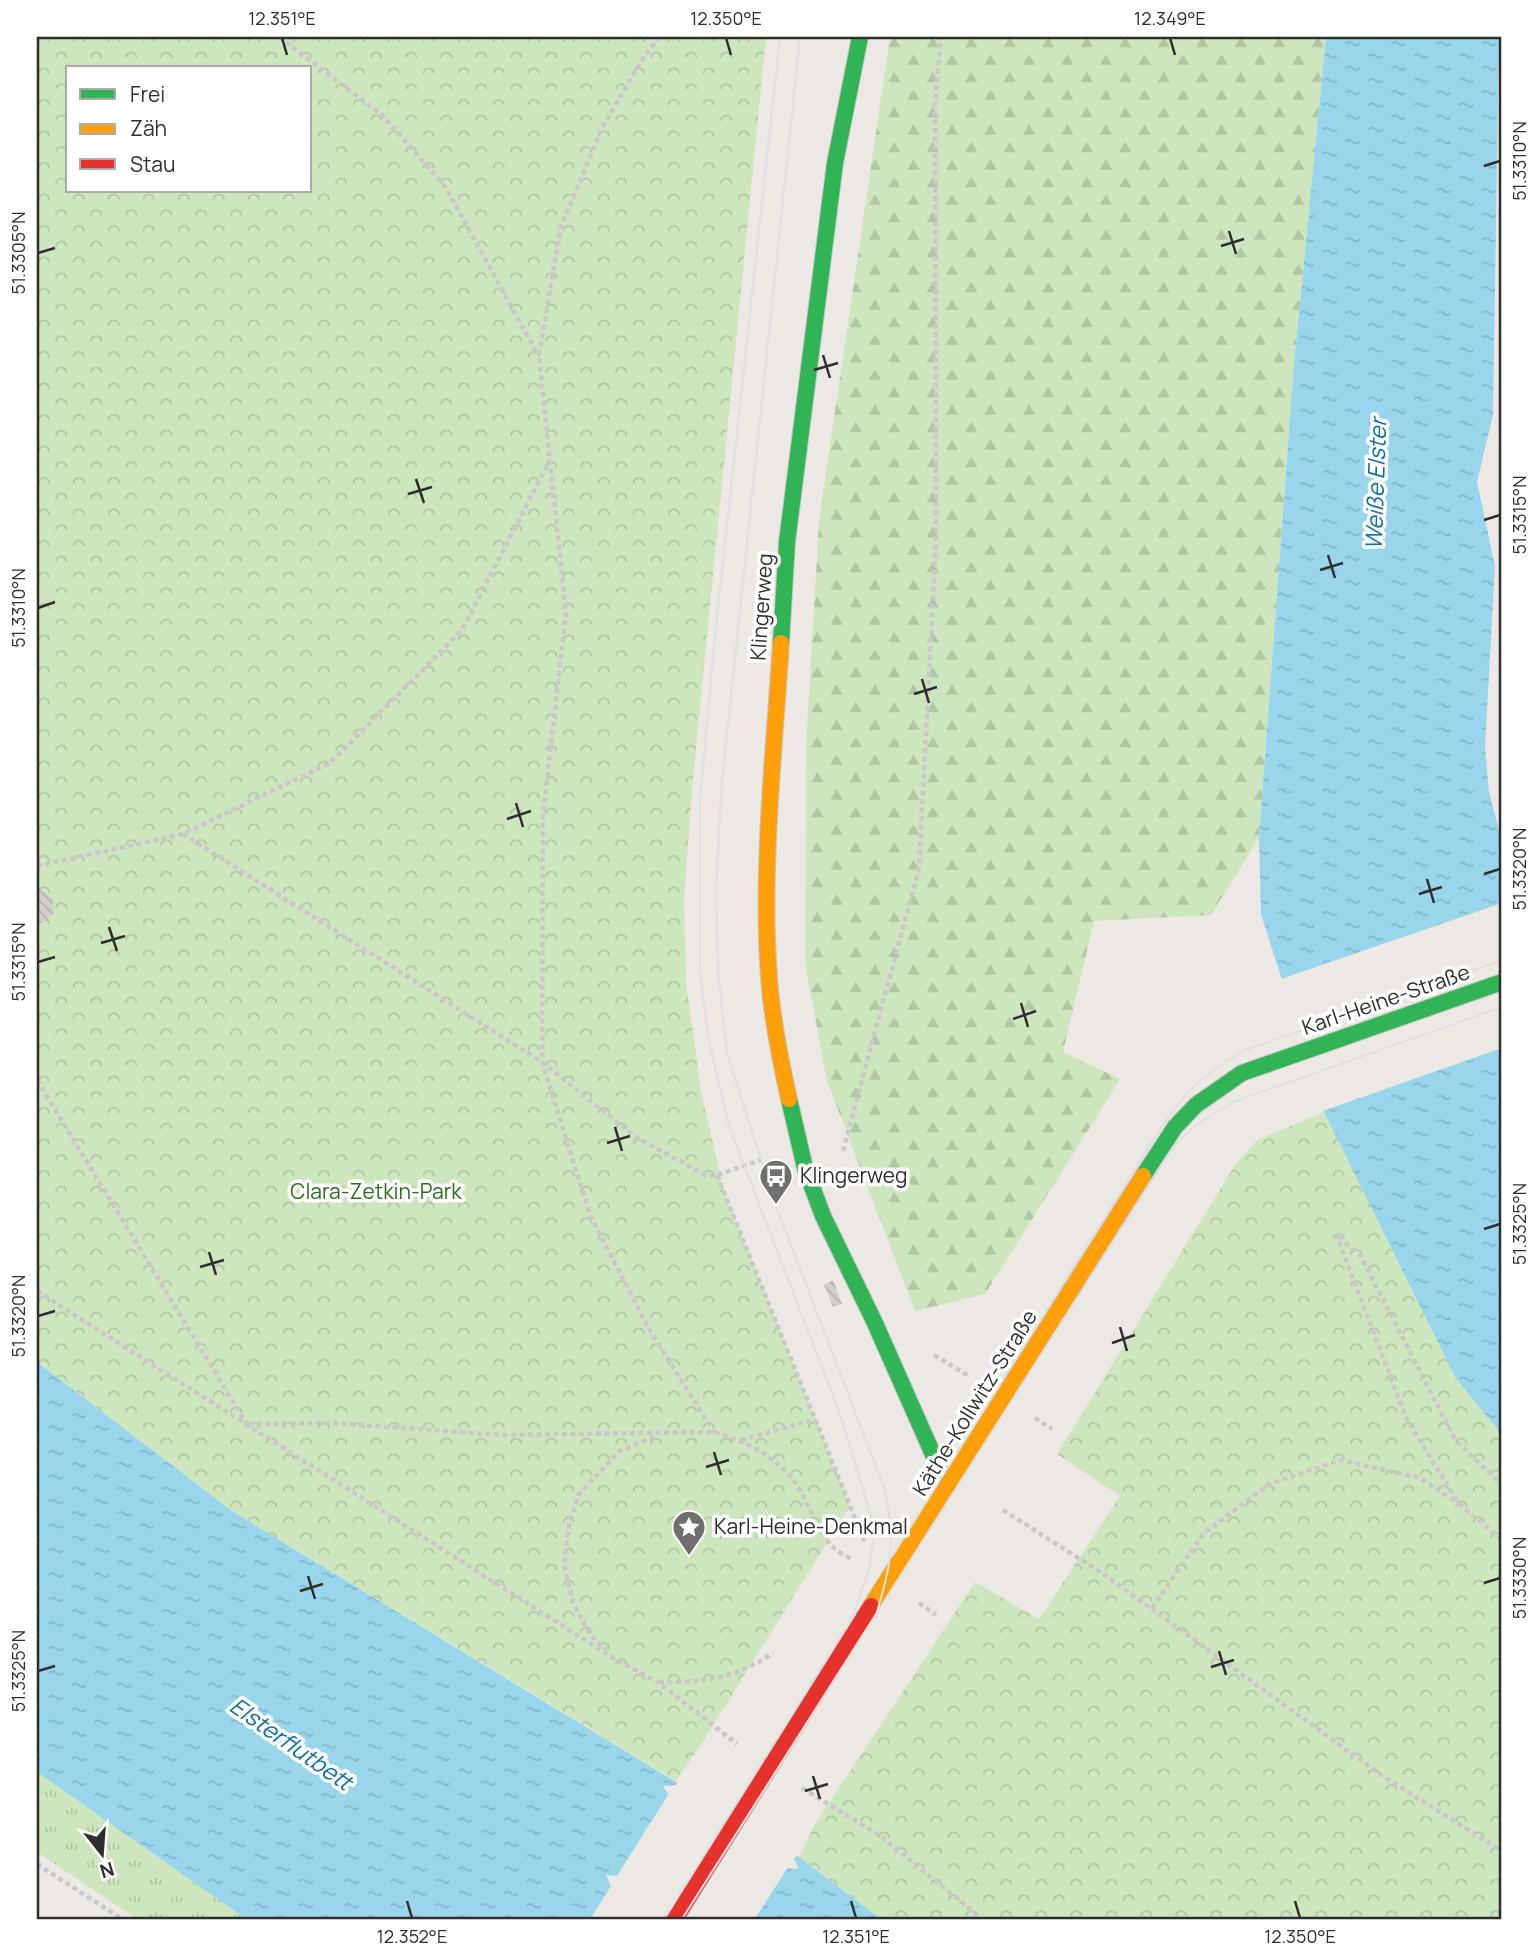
<svg xmlns="http://www.w3.org/2000/svg" width="1539" height="1956" font-family="Manrope,sans-serif">
  <defs>
    <pattern id="grass-tufts" width="24" height="20" patternUnits="userSpaceOnUse" patternTransform="scale(1.75)"><rect width="24" height="20" fill="#cee6be"/><path d="M3 7l-1-3M5 7V3M7 7l1-3M15 17l-1-3M17 17v-4M19 17l1-3" fill="none" stroke="#b1c6a4"/></pattern>
    <pattern id="forest-firs" width="22" height="20" patternUnits="userSpaceOnUse" patternTransform="scale(1.75)"><rect width="22" height="20" fill="#cee6be"/><path d="M5 1l3.5 6h-7zM16 11l3.5 6h-7z" fill="#b1c6a4"/></pattern>
    <pattern id="park-crowns" width="20" height="18" patternUnits="userSpaceOnUse" patternTransform="scale(1.75)"><rect width="20" height="18" fill="#cee6be"/><path d="M2 6a3 3 0 1 1 6 0M12 15a3 3 0 1 1 6 0" fill="none" stroke="#b1c6a4"/></pattern>
    <pattern id="water-ripples" width="26" height="14" patternUnits="userSpaceOnUse" patternTransform="scale(1.75)"><rect width="26" height="14" fill="#99d6ec"/><path d="M2 4q2-2 4 0t4 0M15 11q2-2 4 0t4 0" fill="none" stroke="#84b8cb"/></pattern>
    <pattern id="building-back-hatch" width="6" height="6" patternUnits="userSpaceOnUse" patternTransform="scale(1.75)"><rect width="6" height="6" fill="#d1cecb"/><path d="M-1 5l2 2M0 0l6 6M5-1l2 2" fill="none" stroke="#b4b1af"/></pattern>
  </defs>
  <rect width="100%" height="100%" fill="#ece8e4"/>
  <path fill="url(#grass-tufts)" d="M 37,1772 L 246,1919 L 137,1919 L 37,1852 Z"/>
  <path fill="url(#forest-firs)" d="M 890,37 L 1326,37 L 1294,364 L 1259,838 L 1211,915 L 1094,921 L 1063,1052 L 1120,1079 L 985,1294 L 915,1311 L 827,1081 L 805,963 L 806,748 L 819,521 Z"/>
  <path fill="url(#park-crowns)" fill-rule="evenodd" d="M 37,37 L 766,37 L 693,779 L 684,898 L 686,981 L 701,1091 L 724,1191 L 850,1506 L 700,1746 L 676,1781 L 232,1511 L 37,1362 ZM 68,68 L 310,68 L 310,191 L 68,191 Z
    M 1324,1112 L 1455,1377 L 1502,1435 L 1502,1919 L 881,1919 L 799,1857 L 814,1826 L 975,1582 L 1039,1619 L 1120,1496 L 1057,1454 L 1235,1165 L 1257,1140 Z"/>
  <path fill="url(#water-ripples)" fill-rule="evenodd" d="M 1326,37 L 1499,37 L 1493,415 L 1477,482 L 1495,566 L 1485,747 L 1489,792 L 1502,841 L 1502,885 L 1497,910 L 1502,940 L 1502,1435 L 1455,1377 L 1324,1112 L 1261,914 L 1259,838 L 1294,364 Z
    M 37,1362 L 232,1511 L 799,1857 L 881,1919 L 688,1919 L 618,1876 L 606,1875 L 611,1886 L 665,1919 L 246,1919 L 37,1772 ZM 675,1785 L 794,1859 L 799,1869 L 788,1868 L 669,1796 L 663,1786 Z"/>
  <path fill="#ece8e4" d="M 1502,903 L 1502,1048 L 1320,1112 L 1278,980 Z
    M 679,1779 L 798,1853 L 792,1862 L 673,1789 Z
    M 670,1792 L 790,1864 L 755,1919 L 681,1919 L 615,1879 Z
    M 613,1883 L 667,1916 L 669,1919 L 590,1919 Z"/>
  <path fill="url(#building-back-hatch)" d="M 37,890 L 41,890 L 52,898 L 54,912 L 45,922 L 37,924 Z
    M 833,1280 L 842,1304 L 833,1307 L 824,1285 Z"/>
  <g fill="none" stroke-linecap="round" stroke-linejoin="round">
    <defs>
      <path id="fast" d="M 781,643 L 787,542 L 835,163 L 860,37
        M 789,1099 L 805,1168 L 823,1216 L 874,1321 L 947,1486
        M 1143,1176 L 1175,1127 L 1196,1105 L 1242,1073 L 1502,982"/>
      <path id="slow" d="M 781,643 C 774,754 761,867 769,978 C 772,1019 780,1059 789,1099
        M 871,1606 L 1143,1176"/>
      <path id="jam" d="M 675,1919 L 871,1606"/>
    </defs>
    <use href="#fast" stroke="#c5c4c5" stroke-width="18"/>
    <use href="#slow" stroke="#c5c4c5" stroke-width="18"/>
    <use href="#jam" stroke="#c5c4c5" stroke-width="18"/>
    <path stroke="#c9c9c8" stroke-width="4.5" stroke-dasharray="5 3.5" stroke-linecap="butt" d="M 279,37 L 382,115 L 445,186 L 538,355
      M 660,37 L 644,57 L 603,126 L 561,226 L 539,355 L 566,614 L 543,815 L 542,1062 L 590,1215 L 649,1329 L 714,1432
      M 183,834 L 542,1062 L 636,1137 L 707,1176 L 717,1175 L 761,1160
      M 37,866 L 183,834 L 330,763 L 462,630 L 550,460
      M 37,1080 L 246,1423
      M 843,1151 L 919,868 L 936,540 L 935,102 L 941,37
      M 717,1175 L 864,1541
      M 1336,1234 L 1407,1420 L 1459,1504 L 1502,1540
      M 1339,1237 L 1361,1257 L 1456,1441 L 1502,1485
      M 37,1291 L 618,1661 L 658,1682 L 737,1744
      M 934,1355 L 969,1376
      M 1035,1418 L 1052,1429
      M 248,1424 L 335,1423 L 500,1435 L 714,1432 C 749,1442 782,1459 801,1492 C 811,1510 819,1534 834,1548 C 839,1553 847,1556 853,1560
      M 741,1440 L 816,1419
      M 1003,1510 L 1102,1573 L 1381,1775 L 1502,1851
      M 919,1603 L 936,1615
      M 1152,1608 L 1203,1534 L 1269,1484 L 1341,1460 L 1420,1478 L 1459,1504
      M 608,1651 L 591,1636 L 573,1603 L 564,1564 L 569,1525 L 579,1494 L 620,1451 L 656,1436
      M 659,1682 C 704,1682 735,1679 773,1653
      M 802,1788 L 879,1835 L 982,1919
      M 37,1864 L 122,1919"/>
    <use href="#fast" stroke="#30b455" stroke-width="16"/>
    <use href="#slow" stroke="#ff9f0a" stroke-width="16"/>
    <use href="#jam" stroke="#e5322d" stroke-width="16"/>
    <path stroke="#dfdfe1" stroke-width="2" d="M 780,37 L 716,626 L 700,798 L 700,972 L 709,1041 L 729,1126 L 840,1414 L 871,1516 L 873,1541 L 869,1570 L 851,1620
      M 800,37 L 722,782 L 716,887 L 718,972 L 727,1054 L 776,1206 L 885,1490 C 896,1543 891,1567 875,1618
      M 893,1555 L 1155,1137 C 1183,1094 1198,1078 1243,1051 L 1502,960
      M 664,1919 L 855,1614
      M 682,1919 L 1172,1149 L 1193,1127 L 1233,1102 L 1502,1007"/>
  </g>
  <path fill="none" stroke="#2e2e2e" stroke-width="2.5" d="M 282,38 L 287,55M 726,38 L 731,55M 1170,38 L 1175,55M 1484,166 L 1500,161M 1229,231 L 1236,254M 1221,246 L 1244,239M 38,253 L 55,248M 823,355 L 830,378M 814,370 L 838,363M 416,479 L 424,503M 408,494 L 432,487M 1484,520 L 1500,515M 1328,555 L 1335,578M 1320,570 L 1343,563M 38,608 L 55,602M 922,679 L 929,703M 914,694 L 937,687M 516,803 L 523,827M 507,819 L 531,811M 1484,874 L 1500,869M 1427,879 L 1434,903M 1419,894 L 1442,887M 109,927 L 117,951M 101,943 L 125,936M 38,962 L 55,957M 1021,1003 L 1028,1027M 1013,1019 L 1036,1011M 615,1127 L 622,1151M 607,1143 L 630,1136M 1484,1229 L 1500,1224M 209,1252 L 216,1275M 200,1267 L 224,1260M 38,1316 L 55,1311M 1120,1327 L 1127,1351M 1112,1343 L 1135,1335M 714,1452 L 721,1475M 706,1467 L 729,1460M 308,1576 L 315,1599M 1484,1583 L 1500,1578M 300,1591 L 323,1584M 1219,1651 L 1226,1675M 1211,1667 L 1234,1660M 38,1671 L 55,1666M 813,1776 L 820,1799M 805,1791 L 828,1784M 407,1901 L 412,1918M 851,1901 L 856,1918M 1295,1901 L 1300,1918"/>
  <defs>
    <symbol id="bus-pin" viewBox="-11 -11 22 30"><path d="M0 17L-7.5 6A9.5 9.5 0 1 1 7.5 6Z" fill="#706f6e" stroke="#fff"/><path d="M-5-6H5V4H4V6H2V4H-2V6H-4V4H-5ZM-3.5-4V0h7V-4ZM-3.5 1.2v1.5H-2V1.2ZM2 1.2v1.5H3.5V1.2Z" fill="#fff"/></symbol>
    <symbol id="sight-pin" viewBox="-11 -11 22 30"><path d="M0 17L-7.5 6A9.5 9.5 0 1 1 7.5 6Z" fill="#706f6e" stroke="#fff"/><path d="M0-6L1.8-2.2L6-1.7L2.9 1.2L3.7 5.4L0 3.3L-3.7 5.4L-2.9 1.2L-6-1.7L-1.8-2.2Z" fill="#fff"/></symbol>
  </defs>
  <g fill-rule="evenodd">
    <use href="#bus-pin" x="757" y="1157" width="38" height="52"/>
    <use href="#sight-pin" x="670" y="1508" width="38" height="52"/>
  </g>
  <g text-anchor="middle" stroke-width="7" stroke-linejoin="round" paint-order="stroke">
    <g font-size="21" fill="#2e2e2e" stroke="#fff">
      <text transform="translate(762 607) rotate(-86)" y="7">Klingerweg</text>
      <text transform="translate(1386 1000) rotate(-19)" y="7">Karl-Heine-Straße</text>
      <text transform="translate(975 1403) rotate(-58)" y="7">Käthe-Kollwitz-Straße</text>
    </g>
    <g font-size="21" fill="#2e2e2e" stroke="#fff" text-anchor="start">
      <text x="800" y="1183">Klingerweg</text>
      <text x="714" y="1534">Karl-Heine-Denkmal</text>
    </g>
    <g font-size="21" fill="#2c6e1b" stroke="#fff">
      <text x="376" y="1199">Clara-Zetkin-Park</text>
    </g>
    <g font-size="23" font-style="italic" fill="#0d6fa3" stroke="#fff">
      <text transform="translate(1376 484) rotate(-88)" y="8">Weiße Elster</text>
      <text transform="translate(291 1744) rotate(35)" y="8">Elsterflutbett</text>
    </g>
  </g>
  <rect width="1539" height="1956" fill="none" stroke="#ffffff" stroke-width="77"/>
  <rect x="66" y="66" width="245" height="126" fill="#ffffff" stroke="#ababab" stroke-width="2"/>
  <rect x="80" y="89" width="35" height="10" fill="#30b455" stroke="#ababab" stroke-width="2"/>
  <text x="130" y="102" font-size="21" fill="#2e2e2e">Frei</text>
  <rect x="80" y="124" width="35" height="10" fill="#ff9f0a" stroke="#ababab" stroke-width="2"/>
  <text x="130" y="136" font-size="21" fill="#2e2e2e">Zäh</text>
  <rect x="80" y="159" width="35" height="10" fill="#e5322d" stroke="#ababab" stroke-width="2"/>
  <text x="130" y="172" font-size="21" fill="#2e2e2e">Stau</text>
  <g transform="translate(102 1854) rotate(163)" stroke="#ffffff" stroke-width="5" paint-order="stroke">
  <path d="M0-5L12 26L0 18L-12 26Z" fill="#2e2e2e"/>
  <text y="-10" font-size="19" font-weight="bold" text-anchor="middle" fill="#2e2e2e">N</text>
  </g>
  <rect x="38" y="38" width="1462" height="1880" fill="none" stroke="#2e2e2e" stroke-width="2.5"/>
  <g font-size="18" text-anchor="middle" fill="#2e2e2e">
    <text x="282" y="25">12.351°E</text>
    <text x="726" y="25">12.350°E</text>
    <text x="1170" y="25">12.349°E</text>
    <text transform="translate(1520 161) rotate(-90)" y="6">51.3310°N</text>
    <text transform="translate(19 253) rotate(-90)" y="6">51.3305°N</text>
    <text transform="translate(1520 515) rotate(-90)" y="6">51.3315°N</text>
    <text transform="translate(19 608) rotate(-90)" y="6">51.3310°N</text>
    <text transform="translate(1520 869) rotate(-90)" y="6">51.3320°N</text>
    <text transform="translate(19 962) rotate(-90)" y="6">51.3315°N</text>
    <text transform="translate(1520 1224) rotate(-90)" y="6">51.3325°N</text>
    <text transform="translate(19 1316) rotate(-90)" y="6">51.3320°N</text>
    <text transform="translate(1520 1578) rotate(-90)" y="6">51.3330°N</text>
    <text transform="translate(19 1671) rotate(-90)" y="6">51.3325°N</text>
    <text x="412" y="1943">12.352°E</text>
    <text x="856" y="1943">12.351°E</text>
    <text x="1300" y="1943">12.350°E</text>
  </g>
</svg>
